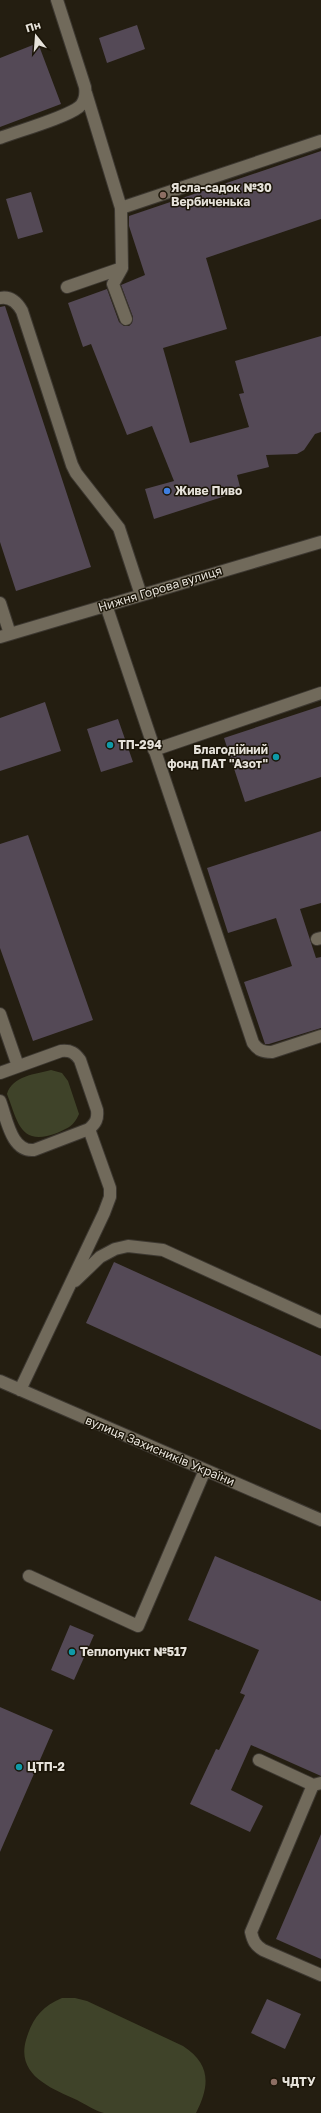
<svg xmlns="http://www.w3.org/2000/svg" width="321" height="2113" font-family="'Golos Text',sans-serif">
  <rect width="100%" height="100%" fill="#241e11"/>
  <path fill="#3f4329" d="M 51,1070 L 62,1073 L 68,1081 L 79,1114 C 74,1126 68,1128 57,1133 C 20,1147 18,1122 7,1094 C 12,1076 36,1074 51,1070 Z
    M 62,1998 L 75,1998 L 87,2001 L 183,2046 C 211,2064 210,2086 196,2113 C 173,2113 151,2113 129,2113 C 121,2113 111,2113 104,2113 C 95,2111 85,2104 77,2100 C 51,2088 16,2075 26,2040 C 32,2019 42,2006 62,1998 Z"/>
  <path fill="#544956" d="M 137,25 L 145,49 L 107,63 L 99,38 Z
    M 38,43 L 61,104 L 0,127 L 0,58 Z
    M 321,151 L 321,219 L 206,258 L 227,329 L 163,348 L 190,443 L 249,427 L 239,394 L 244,393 L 235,361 L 321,336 L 321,432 L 315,434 L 304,450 L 297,454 L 266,455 L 269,467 L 237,475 L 241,491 L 154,519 L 145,489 L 174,481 L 152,426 L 127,435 L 91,344 L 83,347 L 68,303 L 107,289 L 119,322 L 124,326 L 129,326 L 132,323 L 133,317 L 121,285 L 145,275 L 129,226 L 129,216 Z
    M 31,192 L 43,232 L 18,239 L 6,199 Z
    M 5,306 L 91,567 L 16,591 L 0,542 L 0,307 Z
    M 45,702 L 61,751 L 0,771 L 0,718 Z
    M 321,706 L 321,777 L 245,802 L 224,738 Z
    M 118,719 L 133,762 L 101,772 L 87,729 Z
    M 321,831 L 321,903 L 300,909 L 316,958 L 321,957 L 321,1028 L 269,1044 L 265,1044 L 244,982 L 292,966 L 276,918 L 228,933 L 207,868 Z
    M 28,835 L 93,1020 L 33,1041 L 0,948 L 0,844 Z
    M 114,1262 L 321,1356 L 321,1430 L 86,1323 Z
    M 215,1556 L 321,1601 L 321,1776 L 251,1745 L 231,1790 L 263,1806 L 250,1832 L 190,1804 L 216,1749 L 219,1750 L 245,1695 L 240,1693 L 259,1650 L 188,1620 Z
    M 70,1625 L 94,1635 L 74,1680 L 51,1670 Z
    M 0,1707 L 53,1730 L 0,1852 Z
    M 321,1834 L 321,1959 L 276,1939 Z
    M 267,1999 L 301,2014 L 285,2049 L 251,2033 Z"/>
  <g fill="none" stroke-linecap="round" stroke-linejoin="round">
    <defs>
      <path id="minor" d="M 86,93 L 121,208 L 321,141
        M 0,138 C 18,131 65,118 79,107 C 85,102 86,94 85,87 L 57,0
        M 121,208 L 122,268 L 113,284 L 126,319
        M 67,287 L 122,268
        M 0,298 C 10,296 17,302 22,311 L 72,465 L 76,473 L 119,528 L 141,595
        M 0,603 L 10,634
        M 106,605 L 253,1043 C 258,1050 262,1052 272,1052 L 321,1036
        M 0,637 L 321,542
        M 154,750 L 321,693
        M 317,939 L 321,938
        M 0,1014 L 18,1066
        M 0,1073 L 61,1051 C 71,1050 75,1053 80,1060 L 97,1110 C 98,1119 96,1123 89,1129 L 110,1188 L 110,1197 L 104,1213 L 20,1390
        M 0,1101 C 7,1119 11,1152 34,1150 L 89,1129
        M 75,1281 L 100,1257 L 115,1249 L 128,1246 L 163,1250 L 321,1322
        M 0,1381 L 321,1520
        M 29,1576 L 138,1626 L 205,1470
        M 259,1760 L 313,1785
        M 321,1783 L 313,1785 L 251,1932 C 253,1941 255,1945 263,1950 L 321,1975"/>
    </defs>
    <use href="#minor" stroke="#3d3831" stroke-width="14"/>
    <use href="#minor" stroke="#716a5b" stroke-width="12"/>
  </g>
  <g fill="#8d6e63" stroke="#1b1508" stroke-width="1.5">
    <circle cx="163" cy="195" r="4"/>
    <circle cx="274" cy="2082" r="4"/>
  </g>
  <circle fill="#3f7fe0" stroke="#1b1508" stroke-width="1.5" cx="167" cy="491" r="4"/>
  <g fill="#0f9aa8" stroke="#1b1508" stroke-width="1.5">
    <circle cx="110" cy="745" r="4"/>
    <circle cx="276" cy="757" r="4"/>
    <circle cx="72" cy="1652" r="4"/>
    <circle cx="19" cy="1767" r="4"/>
  </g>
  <g text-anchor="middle" stroke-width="3" stroke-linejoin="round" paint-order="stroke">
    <g font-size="12" font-weight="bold" fill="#e6e2da" stroke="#1b1508" text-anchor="start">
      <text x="171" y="192">Ясла-садок №30<tspan x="171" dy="14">Вербиченька</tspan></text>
      <text x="175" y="495">Живе Пиво</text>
      <text x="118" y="749">ТП-294</text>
      <text x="268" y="754" text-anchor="end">Благодійний<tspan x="268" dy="14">фонд ПАТ "Азот"</tspan></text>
      <text x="80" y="1656">Теплопункт №517</text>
      <text x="27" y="1771">ЦТП-2</text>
      <text x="282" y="2086">ЧДТУ</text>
    </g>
    <g font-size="12" fill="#e6e2da" stroke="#1b1508">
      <text transform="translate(160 589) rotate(-17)" y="4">Нижня Горова вулиця</text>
      <text transform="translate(160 1451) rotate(23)" y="4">вулиця Захисників України</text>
    </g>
  </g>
  <g transform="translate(36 36) rotate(343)" stroke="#1b1508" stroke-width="3" paint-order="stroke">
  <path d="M0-3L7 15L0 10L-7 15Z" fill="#e6e2da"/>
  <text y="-6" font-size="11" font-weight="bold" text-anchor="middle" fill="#e6e2da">Пн</text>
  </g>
</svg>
